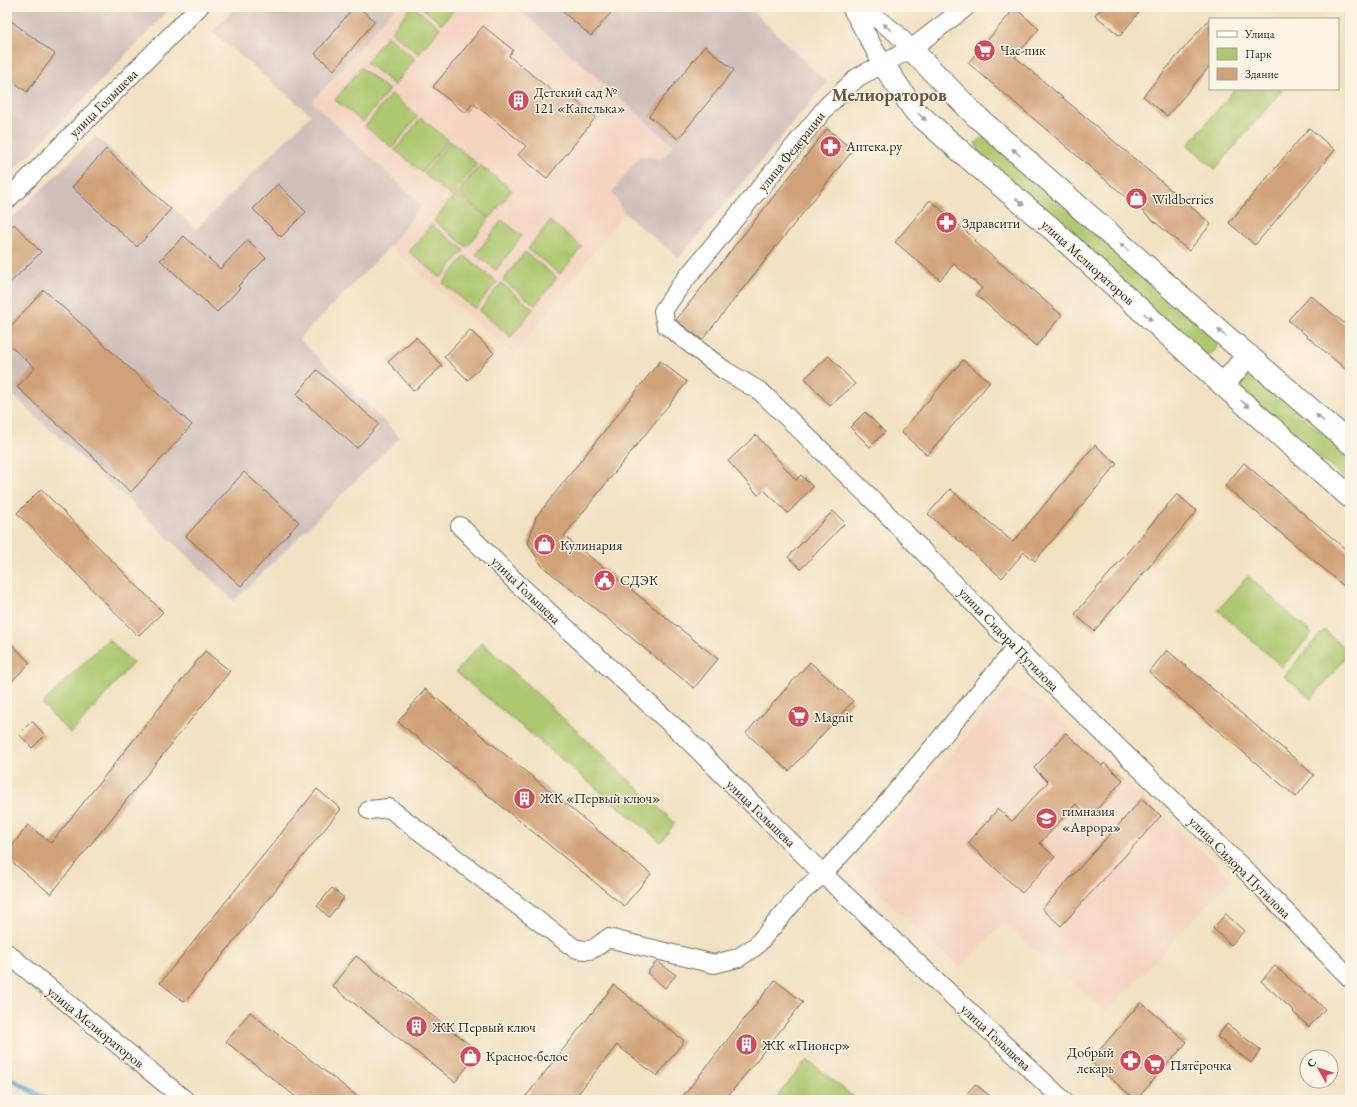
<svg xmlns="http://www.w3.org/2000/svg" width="1357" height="1107" font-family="'EB Garamond',serif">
  <rect width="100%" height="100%" fill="#fcf5e5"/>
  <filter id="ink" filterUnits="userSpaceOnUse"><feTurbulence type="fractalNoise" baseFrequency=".025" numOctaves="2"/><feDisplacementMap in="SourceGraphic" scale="8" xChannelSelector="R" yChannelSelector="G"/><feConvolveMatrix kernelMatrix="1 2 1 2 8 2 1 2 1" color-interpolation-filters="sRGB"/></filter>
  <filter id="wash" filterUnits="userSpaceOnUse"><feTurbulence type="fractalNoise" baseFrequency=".012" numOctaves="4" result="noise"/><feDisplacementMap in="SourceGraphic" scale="16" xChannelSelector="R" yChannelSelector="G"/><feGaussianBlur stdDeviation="0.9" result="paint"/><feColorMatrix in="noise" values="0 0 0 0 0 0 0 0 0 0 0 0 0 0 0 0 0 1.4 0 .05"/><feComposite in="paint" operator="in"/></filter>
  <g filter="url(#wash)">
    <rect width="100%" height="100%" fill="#f2e1c2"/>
    <path fill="#f4d3c0" d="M 395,7 L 516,7 L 673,145 L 662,159 L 612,192 L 624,213 L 514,355 L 390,247 L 422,205 L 312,102 Z
      M 1010,687 L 1038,700 L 1232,879 L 1106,1012 L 1004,923 L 960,968 L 852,868 Z"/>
    <path fill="#d0c0bc" d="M 7,7 L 172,7 L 7,178 Z
      M 236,7 L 395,7 L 312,102 L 422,205 L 390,247 L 299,339 L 400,437 L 234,601 L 126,498 L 7,390 L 7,223 L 96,136 L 196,229 L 311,115 L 212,32 Z
      M 516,7 L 749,7 L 827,83 L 679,258 L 624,213 L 612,192 L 640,156 L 662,159 L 673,145 Z"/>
    <path fill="#acc76e" stroke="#6c794c" d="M 411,7 L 414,7 L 440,28 L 419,54 L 391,32 Z
      M 421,7 L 456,7 L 442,24 Z
      M 387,36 L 415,59 L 394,85 L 366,62 Z
      M 361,68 L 389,90 L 363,122 L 335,100 Z
      M 1235,89 L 1283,89 L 1215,169 L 1188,145 Z
      M 391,94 L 418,116 L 392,148 L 365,126 Z
      M 421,118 L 448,140 L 422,172 L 395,150 Z
      M 981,139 L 986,139 L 992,143 L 1217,342 C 1218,350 1212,355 1205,356 L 989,168 L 975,143 Z
      M 450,141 L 477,164 L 451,196 L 424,174 Z
      M 480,165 L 512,190 L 490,218 L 458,192 Z
      M 456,193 L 489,219 L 467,247 L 434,221 Z
      M 502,220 L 522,236 L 496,270 L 476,254 Z
      M 550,221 L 582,247 L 560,274 L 528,249 Z
      M 431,225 L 464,250 L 441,278 L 409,252 Z
      M 525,252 L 557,278 L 535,305 L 503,280 Z
      M 465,256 L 497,282 L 475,309 L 443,283 Z
      M 501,283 L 533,309 L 511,337 L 479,311 Z
      M 1246,373 L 1251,373 L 1257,377 L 1350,457 L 1350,484 L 1239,387 L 1238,383 Z
      M 1248,576 L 1312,634 L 1282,667 L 1218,610 Z
      M 1324,630 L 1350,653 L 1311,699 L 1284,676 Z
      M 108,639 L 133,663 L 71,734 L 42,704 Z
      M 482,642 L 675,823 L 661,842 L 456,672 Z
      M 807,1060 L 854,1097 L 852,1100 L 774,1100 Z"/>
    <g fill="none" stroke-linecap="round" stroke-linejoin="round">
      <path stroke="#5ea1d2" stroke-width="5" d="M 7,1077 L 48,1100"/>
    </g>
    <g id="blocks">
      <path fill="#d1a278" d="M 354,7 L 358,7 L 375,21 L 334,70 L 315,54 Z
        M 557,7 L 616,7 L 591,36 Z
        M 1102,7 L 1143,7 L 1120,36 L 1095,15 Z
        M 1015,8 L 1039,29 L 1015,57 L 1211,224 L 1189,251 L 968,63 Z
        M 7,18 L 55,54 L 27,92 L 7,77 Z
        M 1210,18 L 1210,66 L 1167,116 L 1143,96 Z
        M 483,26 L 513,50 L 509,56 L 562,99 L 567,93 L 596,117 L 547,178 L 518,155 L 526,146 L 473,103 L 465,113 L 433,87 Z
        M 705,46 L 734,70 L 678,139 L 649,116 Z
        M 1309,128 L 1335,150 L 1255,245 L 1229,223 Z
        M 827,129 L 853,150 L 702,340 L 676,320 Z
        M 106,149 L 171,209 L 137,247 L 72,187 Z
        M 278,184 L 306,212 L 281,237 L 253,209 Z
        M 930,200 L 975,239 L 974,241 L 1062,315 L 1036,346 L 976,295 L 982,288 L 954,264 L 940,280 L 895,242 Z
        M 14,224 L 41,252 L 7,286 L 7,231 Z
        M 184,236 L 220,269 L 248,240 L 266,258 L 238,286 L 240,288 L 217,312 L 160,260 Z
        M 44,290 L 192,425 L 131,492 L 17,387 L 35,368 L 7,343 L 7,330 Z
        M 1310,295 L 1350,328 L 1350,373 L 1288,320 Z
        M 470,330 L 494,353 L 468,380 L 444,357 Z
        M 416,337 L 442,366 L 414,391 L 388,362 Z
        M 829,356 L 855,384 L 830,406 L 805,378 Z
        M 963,360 L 990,382 L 927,455 L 901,432 Z
        M 660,361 L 687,382 L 564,536 L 718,659 L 694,688 L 542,566 L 528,543 L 536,517 Z
        M 317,370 L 379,424 L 357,448 L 296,395 Z
        M 865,412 L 885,432 L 870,447 L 850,427 Z
        M 756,435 L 796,480 L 801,475 L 813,487 L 788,513 L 764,490 L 758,495 L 728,461 Z
        M 1095,445 L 1117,464 L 1035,561 L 1024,552 L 1002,578 L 928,514 L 950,489 L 1013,542 Z
        M 1244,463 L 1350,553 L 1350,591 L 1225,486 Z
        M 244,472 L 299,522 L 241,586 L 186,536 Z
        M 41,489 L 163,612 L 138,636 L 17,513 Z
        M 1177,494 L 1197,511 L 1094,631 L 1075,614 Z
        M 833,511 L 845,523 L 801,569 L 788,557 Z
        M 7,639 L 30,663 L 7,686 Z
        M 1167,650 L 1314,775 L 1296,797 L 1149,672 Z
        M 205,651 L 230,671 L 51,894 L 7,858 L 7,852 L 28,825 L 51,843 Z
        M 810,662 L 853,701 L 789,771 L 746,733 Z
        M 425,689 L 651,874 L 624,906 L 398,722 Z
        M 32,721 L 45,735 L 32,748 L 19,734 Z
        M 1066,733 L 1102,766 L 1104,763 L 1123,780 L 1090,817 L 1076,804 L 1040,843 L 1055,857 L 1022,893 L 968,843 L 998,809 L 1012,821 L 1048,782 L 1034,768 Z
        M 317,789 L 341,809 L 185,1002 L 160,983 Z
        M 1142,799 L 1161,816 L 1061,926 L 1042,909 Z
        M 332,888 L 344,898 L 329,917 L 317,906 Z
        M 1226,914 L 1244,931 L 1231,945 L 1213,928 Z
        M 356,956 L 479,1052 L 455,1082 L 332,986 Z
        M 657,961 L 676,975 L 665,988 L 647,973 Z
        M 1275,966 L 1308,996 L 1309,994 L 1325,1009 L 1309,1027 L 1293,1012 L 1294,1011 L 1261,981 Z
        M 775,980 L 803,1002 L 725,1100 L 680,1100 Z
        M 614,985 L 684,1041 L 657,1076 L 617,1045 L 573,1100 L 523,1100 Z
        M 1141,1002 L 1187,1042 L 1136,1100 L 1090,1061 Z
        M 250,1012 L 267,1026 L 362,1100 L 300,1100 L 226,1042 Z
        M 1227,1024 L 1261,1050 L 1251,1063 L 1217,1037 Z
        M 975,1084 L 995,1100 L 962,1100 Z"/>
    </g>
  </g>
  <g filter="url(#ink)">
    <use href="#blocks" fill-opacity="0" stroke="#716b60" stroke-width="1"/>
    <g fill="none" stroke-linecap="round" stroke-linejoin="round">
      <defs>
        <path id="minor" d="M 851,7 L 882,63
          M 861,7 L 896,33 L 911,49
          M 966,7 L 911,49 L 858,77 L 827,106 L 680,286 L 663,311 L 666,325 L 724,370 L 761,392 L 881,508 L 1038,670 L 1245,870 L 1350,978
          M 7,200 L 199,7
          M 460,526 L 517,583 L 683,735 L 823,874 L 1063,1100
          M 369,810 L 389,808 L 574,948 C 592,953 594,949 608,938 L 714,964 L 738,958 L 756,946 L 802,892 L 823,874 L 879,812 L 1016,648
          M 7,953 L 185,1100"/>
        <path id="tertiary" d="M 911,49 L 975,115 L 1223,334 L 1350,443
          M 882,63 L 915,111 L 966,156 L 1051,228 L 1223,385 L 1350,497
          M 1223,385 L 1248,355"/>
      </defs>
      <use href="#minor" stroke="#716b60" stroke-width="20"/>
      <use href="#tertiary" stroke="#716b60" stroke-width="24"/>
      <use href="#minor" stroke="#fff" stroke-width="18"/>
      <use href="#tertiary" stroke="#fff" stroke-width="22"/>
    </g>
    <defs><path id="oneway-solid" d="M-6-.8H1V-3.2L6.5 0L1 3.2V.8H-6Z"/></defs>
    <g fill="#a0a0a0">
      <use href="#oneway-solid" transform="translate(887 27) rotate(-141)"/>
      <use href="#oneway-solid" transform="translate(922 117) rotate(42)"/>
      <use href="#oneway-solid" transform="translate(1016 152) rotate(-138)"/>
      <use href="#oneway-solid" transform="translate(1020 202) rotate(40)"/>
      <use href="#oneway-solid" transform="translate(1124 247) rotate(-139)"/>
      <use href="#oneway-solid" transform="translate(1148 317) rotate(42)"/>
      <use href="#oneway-solid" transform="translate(1222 333) rotate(-139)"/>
      <use href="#oneway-solid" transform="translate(1245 404) rotate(42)"/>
      <use href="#oneway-solid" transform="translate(1320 418) rotate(-139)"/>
    </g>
  </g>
  <defs>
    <symbol id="supermarket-disc" viewBox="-11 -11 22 22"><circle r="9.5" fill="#d1495b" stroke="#fcf5e5"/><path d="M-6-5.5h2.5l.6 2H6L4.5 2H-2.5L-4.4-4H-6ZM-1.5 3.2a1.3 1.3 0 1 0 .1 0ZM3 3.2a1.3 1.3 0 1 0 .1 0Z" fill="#fff"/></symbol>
    <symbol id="building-disc" viewBox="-11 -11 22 22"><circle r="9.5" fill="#d1495b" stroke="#fcf5e5"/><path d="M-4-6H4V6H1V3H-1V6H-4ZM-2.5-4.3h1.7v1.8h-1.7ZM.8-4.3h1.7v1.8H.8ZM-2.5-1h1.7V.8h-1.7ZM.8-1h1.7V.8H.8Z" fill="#fff"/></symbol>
    <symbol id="pharmacy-disc" viewBox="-11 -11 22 22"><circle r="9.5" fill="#d1495b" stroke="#fcf5e5"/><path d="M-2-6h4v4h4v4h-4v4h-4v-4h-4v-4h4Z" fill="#fff"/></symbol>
    <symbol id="shop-disc" viewBox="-11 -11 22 22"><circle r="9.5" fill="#d1495b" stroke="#fcf5e5"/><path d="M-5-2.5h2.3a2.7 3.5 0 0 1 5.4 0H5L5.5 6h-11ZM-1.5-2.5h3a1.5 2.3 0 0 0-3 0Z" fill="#fff"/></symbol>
    <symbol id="civic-disc" viewBox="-11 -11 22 22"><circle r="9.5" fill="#d1495b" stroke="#fcf5e5"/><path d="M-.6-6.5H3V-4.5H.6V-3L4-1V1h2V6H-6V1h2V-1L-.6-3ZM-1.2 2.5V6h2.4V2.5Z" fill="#fff"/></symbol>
    <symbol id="school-disc" viewBox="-11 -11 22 22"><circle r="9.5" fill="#d1495b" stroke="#fcf5e5"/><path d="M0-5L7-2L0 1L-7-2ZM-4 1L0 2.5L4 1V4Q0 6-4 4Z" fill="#fff"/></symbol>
  </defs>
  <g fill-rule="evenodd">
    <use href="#supermarket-disc" x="972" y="38" width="25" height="25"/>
    <use href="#building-disc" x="506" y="88" width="25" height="25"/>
    <use href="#pharmacy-disc" x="818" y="134" width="25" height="25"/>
    <use href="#shop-disc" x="1124" y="186" width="25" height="25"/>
    <use href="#pharmacy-disc" x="934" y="210" width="25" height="25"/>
    <use href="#shop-disc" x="532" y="532" width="25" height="25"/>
    <use href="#civic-disc" x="592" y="568" width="25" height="25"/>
    <use href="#supermarket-disc" x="786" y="704" width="25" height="25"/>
    <use href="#building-disc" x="512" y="786" width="25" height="25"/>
    <use href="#school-disc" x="1034" y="806" width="25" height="25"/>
    <use href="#building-disc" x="404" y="1014" width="25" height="25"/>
    <use href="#building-disc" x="734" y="1032" width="25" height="25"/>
    <use href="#shop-disc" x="458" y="1044" width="25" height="25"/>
    <use href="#pharmacy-disc" x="1118" y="1048" width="25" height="25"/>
    <use href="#supermarket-disc" x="1142" y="1052" width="25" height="25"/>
  </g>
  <g text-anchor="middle" stroke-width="3" stroke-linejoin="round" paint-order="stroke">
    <g font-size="14" fill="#2b2b2b" stroke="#fcf5e5" text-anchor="start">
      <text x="1000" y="55">Час-пик</text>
      <text x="534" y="97">Детский сад №<tspan x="534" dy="16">121 «Капелька»</tspan></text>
      <text x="846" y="151">Аптека.ру</text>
      <text x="1152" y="204">Wildberries</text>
      <text x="962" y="228">Здравсити</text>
      <text x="560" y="550">Кулинария</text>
      <text x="620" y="585">СДЭК</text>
      <text x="814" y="722">Magnit</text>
      <text x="540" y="803">ЖК «Первый ключ»</text>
      <text x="1062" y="816">гимназия<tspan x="1062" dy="16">«Аврора»</tspan></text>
      <text x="432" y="1032">ЖК Первый ключ</text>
      <text x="762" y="1050">ЖК «Пионер»</text>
      <text x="1114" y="1057" text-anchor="end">Добрый<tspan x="1114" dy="16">лекарь</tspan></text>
      <text x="486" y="1061">Красное-белое</text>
      <text x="1170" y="1070">Пятёрочка</text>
    </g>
    <g font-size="14" fill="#2b2b2b" stroke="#fcf5e5">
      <text transform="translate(103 103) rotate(-45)" y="5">улица Голышева</text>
      <text transform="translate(791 151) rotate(-51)" y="5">улица Федерации</text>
      <text transform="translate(1088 262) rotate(42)" y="5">улица Мелиораторов</text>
      <text transform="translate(526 590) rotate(44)" y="5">улица Голышева</text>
      <text transform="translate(1009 639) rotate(46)" y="5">улица Сидора Путилова</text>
      <text transform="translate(761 813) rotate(44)" y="5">улица Голышева</text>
      <text transform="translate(1240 867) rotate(45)" y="5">улица Сидора Путилова</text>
      <text transform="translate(96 1027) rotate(39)" y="5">улица Мелиораторов</text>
      <text transform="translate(996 1037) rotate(43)" y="5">улица Голышева</text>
    </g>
    <g font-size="18" font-weight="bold" fill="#655546" stroke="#fcf5e5">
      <text x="889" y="101">Мелиораторов</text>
    </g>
  </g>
  <rect width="1357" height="1107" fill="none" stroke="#fcf5e5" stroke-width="24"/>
  <rect x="1209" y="18" width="130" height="72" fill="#fcf5e5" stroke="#a8a49b"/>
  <rect x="1217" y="31" width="20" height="6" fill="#ffffff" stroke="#a8a49b"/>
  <text x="1245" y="38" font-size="12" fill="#2b2b2b">Улица</text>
  <rect x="1217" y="48" width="20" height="12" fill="#acc76e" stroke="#a8a49b"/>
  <text x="1245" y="58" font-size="12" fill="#2b2b2b">Парк</text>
  <rect x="1217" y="68" width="20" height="12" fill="#d1a278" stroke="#a8a49b"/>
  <text x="1245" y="78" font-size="12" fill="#2b2b2b">Здание</text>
  <g transform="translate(1319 1069) rotate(309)"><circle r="19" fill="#fcf5e5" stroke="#a8a49b"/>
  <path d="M0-3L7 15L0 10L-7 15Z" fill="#d1495b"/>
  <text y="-6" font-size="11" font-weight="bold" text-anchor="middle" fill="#2b2b2b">С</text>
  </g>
</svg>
